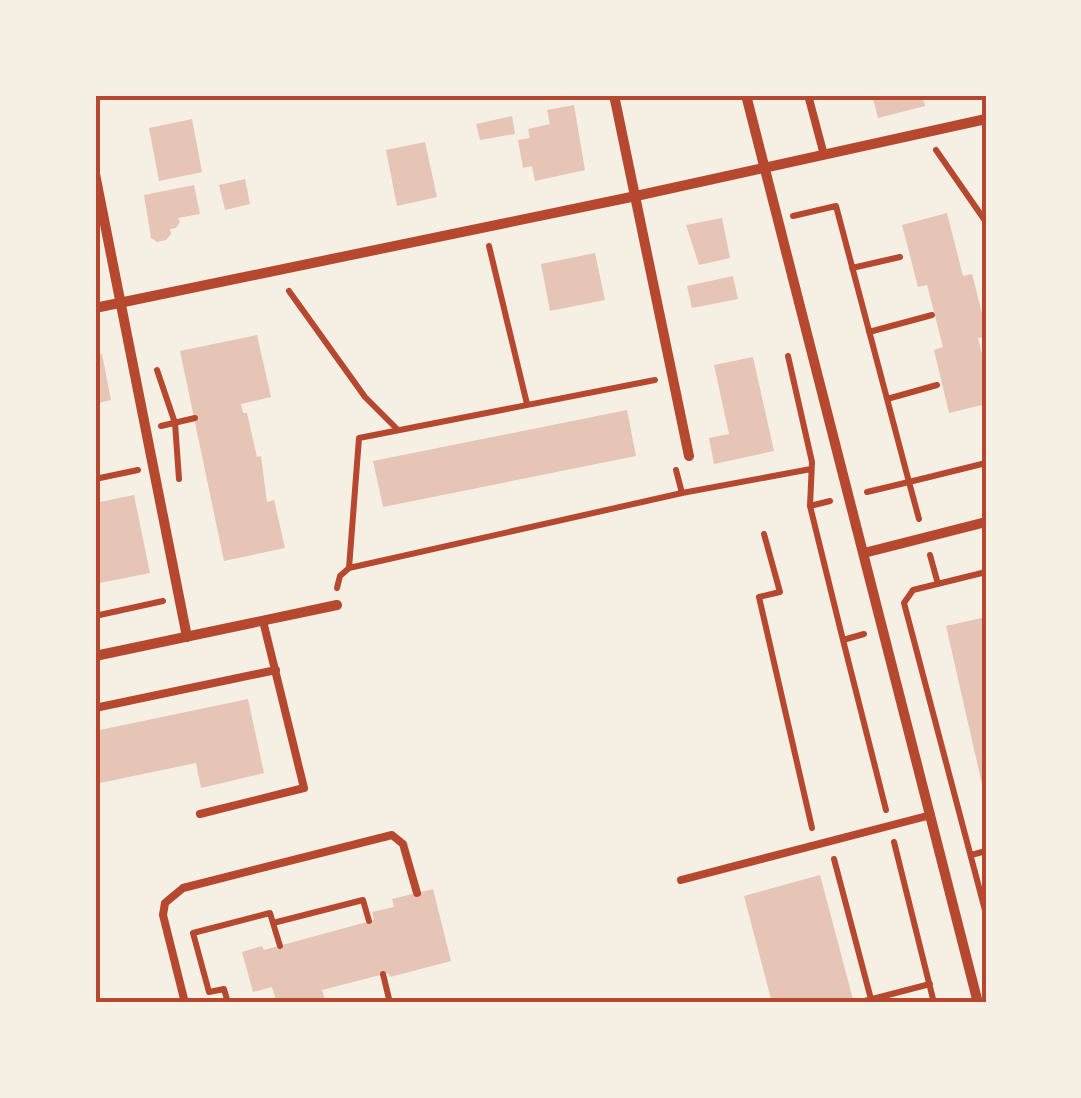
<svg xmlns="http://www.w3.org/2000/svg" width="1081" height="1098" font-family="Manrope,sans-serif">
  <rect width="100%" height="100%" fill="#f6efe4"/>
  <path fill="#e6c5b7" d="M 872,95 L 922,95 L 925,106 L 878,118 Z
    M 574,105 L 585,170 L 535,181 L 532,166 L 523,168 L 518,140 L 530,138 L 528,129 L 550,124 L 547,110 Z
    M 512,116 L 515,134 L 480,140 L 476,124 Z
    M 192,119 L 202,172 L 159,181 L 149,128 Z
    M 425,142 L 437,197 L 397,206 L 386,150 Z
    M 245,179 L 250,204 L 225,210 L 219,185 Z
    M 194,185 L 200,214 L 178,218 L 180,222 L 176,228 L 170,229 L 171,234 L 166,240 L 157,242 L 151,238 L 144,195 Z
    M 947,213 L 963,276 L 972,274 L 986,329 L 986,337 L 978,338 L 986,370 L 986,404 L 949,413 L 934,350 L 943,347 L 927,285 L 918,287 L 902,225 Z
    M 722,218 L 730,258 L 699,265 L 686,225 Z
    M 595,253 L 605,300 L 550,311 L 541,264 Z
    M 733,276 L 738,299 L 692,308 L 687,286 Z
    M 257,335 L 271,397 L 241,404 L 243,413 L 247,413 L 257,457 L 261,456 L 267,502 L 274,500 L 285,548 L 224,561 L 180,351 Z
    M 102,354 L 111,400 L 95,404 L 95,355 Z
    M 753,357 L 774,451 L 714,464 L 709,438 L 729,434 L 714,365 Z
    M 627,410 L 636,456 L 383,507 L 373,461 Z
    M 134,495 L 150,573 L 95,584 L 95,503 Z
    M 986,617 L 986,792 L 984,793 L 946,626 Z
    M 248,699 L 264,773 L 201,788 L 196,763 L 95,784 L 95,731 Z
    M 820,875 L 854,1003 L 772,1003 L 744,896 Z
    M 433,889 L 451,961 L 390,977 L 388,973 L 322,990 L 326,1003 L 277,1003 L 272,987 L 253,992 L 242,952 L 262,946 L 264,950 L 374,920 L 372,912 L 394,907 L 392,899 Z"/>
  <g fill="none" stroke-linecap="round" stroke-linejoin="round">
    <path stroke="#b5482f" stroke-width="6" d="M 936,150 L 986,222
      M 793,216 L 836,206 L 909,482 L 867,492
      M 489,246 L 527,404
      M 852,268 L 900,257
      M 289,291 L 365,397 L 398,430
      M 869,332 L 932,315
      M 788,356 L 812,462 L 810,506
      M 157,370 L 175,423 L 179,479
      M 887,399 L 937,385
      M 161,426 L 195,418
      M 676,470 L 682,493
      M 95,479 L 138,470
      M 830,501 L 810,506 L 843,640
      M 919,519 L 909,482 L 986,463
      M 764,534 L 780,592 L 759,597 L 812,828
      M 930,555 L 938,584
      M 349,568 L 682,493 L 811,469
      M 986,572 L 913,590 L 904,603 L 986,914
      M 337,588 L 340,576 L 349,568 L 359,438 L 655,380
      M 95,616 L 163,601
      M 864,634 L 843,640 L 886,810
      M 894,842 L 934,1003
      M 971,855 L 986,851
      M 834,859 L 872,1003
      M 280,946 L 273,923 L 363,900 L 369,921
      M 383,974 L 390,1003
      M 228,1003 L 224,989 L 209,992 L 193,933 L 270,913 L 273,923
      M 857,1003 L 930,984"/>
    <path stroke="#b5482f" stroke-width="8" d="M 808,95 L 824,155
      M 95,708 L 276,670
      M 200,814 L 304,788 L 263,621
      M 681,880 L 931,815
      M 185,1003 L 163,915 L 165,903 L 183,888 L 392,835 L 403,844 L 417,893"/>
    <path stroke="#b5482f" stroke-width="10" d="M 614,95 L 689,456
      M 746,95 L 978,1003
      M 95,174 L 187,637
      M 95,308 L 636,196 L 986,119
      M 864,553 L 986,522
      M 95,656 L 337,605"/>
  </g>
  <rect width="1081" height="1098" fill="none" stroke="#f6efe4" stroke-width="195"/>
  <rect x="98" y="98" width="886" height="902" fill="none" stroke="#b5482f" stroke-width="4"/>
</svg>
